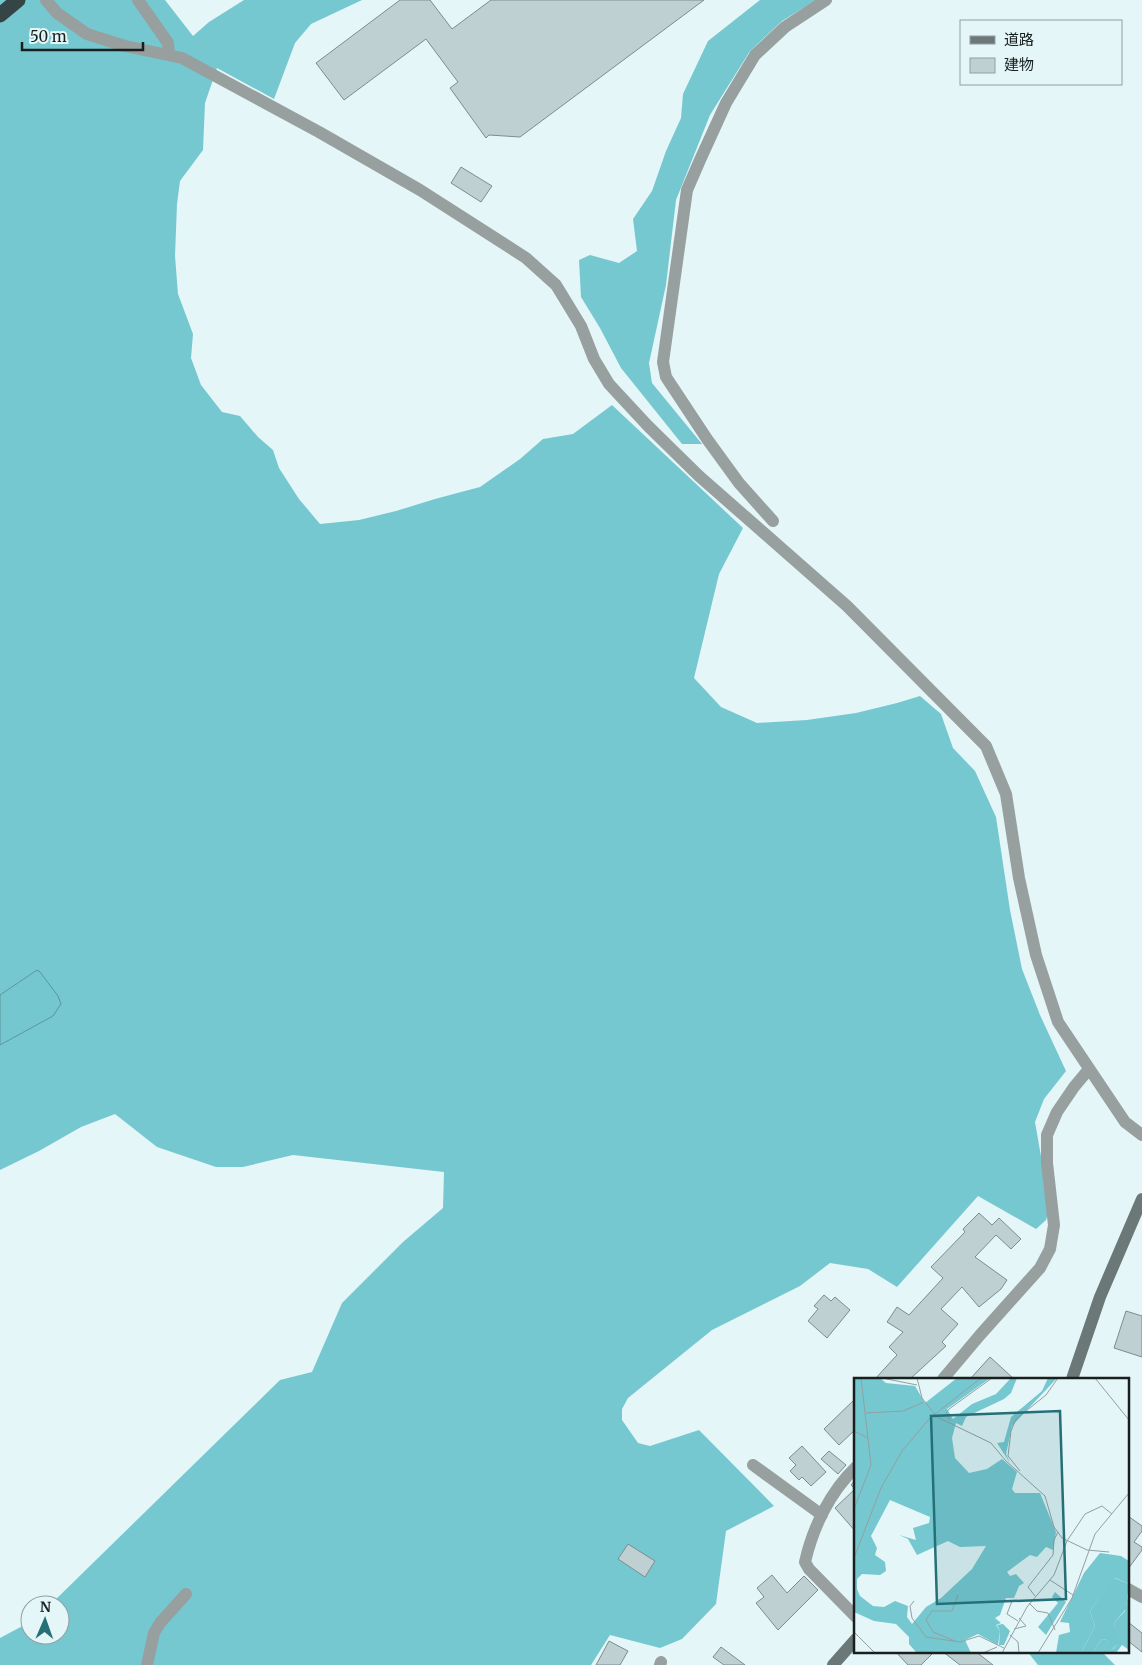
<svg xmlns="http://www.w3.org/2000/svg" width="1142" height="1665" font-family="Merriweather,'Noto Sans JP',serif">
  <rect width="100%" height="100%" fill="#e4f6f8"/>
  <path fill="#76c8d0" d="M 0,0 L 165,0 L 193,36 L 209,22 L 244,0 L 362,0 L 311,24 L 295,43 L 274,99 L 217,68 L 205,103 L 203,150 L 180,181 L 177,204 L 175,256 L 178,294 L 193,334 L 191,358 L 201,385 L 222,412 L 240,416 L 258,437 L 273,450 L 279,468 L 299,499 L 320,524 L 359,520 L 396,511 L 435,499 L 480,487 L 520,459 L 543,439 L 573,434 L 612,405 L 743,528 L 719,574 L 694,678 L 721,707 L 757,723 L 807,720 L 856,713 L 897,703 L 920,696 L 941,714 L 953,748 L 975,771 L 996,817 L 1010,910 L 1022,969 L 1040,1015 L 1066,1071 L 1044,1099 L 1035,1122 L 1050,1208 L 1046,1220 L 1036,1229 L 978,1196 L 897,1287 L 868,1269 L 830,1263 L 800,1286 L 712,1330 L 628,1398 L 622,1409 L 622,1420 L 638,1443 L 650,1446 L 699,1430 L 774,1506 L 726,1531 L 716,1604 L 682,1639 L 660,1648 L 610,1635 L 591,1665 L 0,1665 L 0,1638 L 30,1622 L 30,1635 L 60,1635 L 60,1605 L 50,1605 L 280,1380 L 312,1372 L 342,1303 L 403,1242 L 443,1208 L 444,1172 L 293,1155 L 243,1167 L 216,1167 L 157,1147 L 115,1114 L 81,1127 L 39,1151 L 0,1170 L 0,1045 L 53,1016 L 52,989 L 40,972 L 34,972 L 0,995 Z
    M 760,0 L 816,0 L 782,21 L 750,51 L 710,115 L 676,200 L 666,285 L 649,363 L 652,383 L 702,444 L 682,444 L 621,368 L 600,328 L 581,297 L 579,260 L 590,255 L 619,263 L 637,251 L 633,219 L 652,191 L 666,151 L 681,118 L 683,94 L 708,41 Z
    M 1027,1651 L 1101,1651 L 1115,1665 L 1038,1665 Z"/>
  <path fill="#74c7ce" stroke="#58959a" d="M 37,970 L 40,972 L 58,996 L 61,1004 L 53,1016 L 0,1045 L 0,995 Z"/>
  <path fill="#bfd0d2" stroke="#7c8d8e" d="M 400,0 L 430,0 L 452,29 L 491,0 L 704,0 L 520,137 L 489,135 L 486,138 L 450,88 L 458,82 L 426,39 L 344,100 L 316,63 Z
    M 461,167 L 492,186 L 481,202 L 451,183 Z
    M 979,1213 L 992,1225 L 999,1218 L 1021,1239 L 1011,1249 L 996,1235 L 975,1257 L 1007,1280 L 1001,1289 L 979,1307 L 962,1287 L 941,1309 L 958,1324 L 942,1342 L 946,1346 L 910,1379 L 875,1379 L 897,1355 L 889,1347 L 903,1332 L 887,1322 L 897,1307 L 909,1315 L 943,1278 L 931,1267 L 965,1232 L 963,1229 Z
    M 824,1295 L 831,1301 L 835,1297 L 850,1310 L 827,1338 L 808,1321 L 818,1309 L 814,1306 Z
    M 1126,1311 L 1142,1316 L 1142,1357 L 1114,1348 Z
    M 990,1357 L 1014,1379 L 970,1379 Z
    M 856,1398 L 856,1429 L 839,1445 L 824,1429 Z
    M 802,1446 L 826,1472 L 811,1486 L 802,1477 L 799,1480 L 790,1471 L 796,1465 L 789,1458 Z
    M 829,1451 L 846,1465 L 838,1474 L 821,1459 Z
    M 856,1479 L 856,1532 L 835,1508 L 855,1489 L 851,1485 Z
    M 1128,1516 L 1142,1526 L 1142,1531 L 1134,1542 L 1142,1547 L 1142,1550 L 1128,1569 Z
    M 628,1544 L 655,1561 L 645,1577 L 618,1559 Z
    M 772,1575 L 787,1593 L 804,1576 L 818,1590 L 778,1630 L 756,1603 L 764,1597 L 757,1588 Z
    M 1128,1622 L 1142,1633 L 1142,1652 L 1128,1641 Z
    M 609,1641 L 628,1651 L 620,1665 L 596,1665 Z
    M 721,1647 L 745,1665 L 724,1665 L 713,1657 Z
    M 895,1651 L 935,1651 L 921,1665 L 908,1665 Z
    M 942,1651 L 975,1651 L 993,1665 L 960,1665 Z"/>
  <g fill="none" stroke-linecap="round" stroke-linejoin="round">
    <path stroke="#979f9f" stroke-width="12" d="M 46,0 L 57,13 L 87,34 L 125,46 L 182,58 L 319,132 L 420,190 L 526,258 L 556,285 L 581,326 L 594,359 L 609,384 L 648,426 L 699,476 L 847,606 L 986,746 L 1006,794 L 1019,878 L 1036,955 L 1058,1022 L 1125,1122 L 1142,1135
      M 138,0 L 168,43 L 169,55
      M 773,521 L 739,483 L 707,439 L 666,377 L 663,362 L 687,190 L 700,160 L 726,103 L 755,55 L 785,27 L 826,0
      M 943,1379 L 980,1335 L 1040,1268 L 1050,1249 L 1054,1225 L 1047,1163 L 1047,1135 L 1057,1112 L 1074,1087 L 1089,1069
      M 753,1465 L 822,1515
      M 856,1467 C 830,1492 813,1527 805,1562 L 809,1569 L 856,1617
      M 1128,1589 L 1142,1597
      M 147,1665 L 154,1633 L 160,1623 L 186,1594
      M 660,1665 L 661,1662"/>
    <path stroke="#6c7778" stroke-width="12" d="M 1072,1379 L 1100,1297 L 1142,1199
      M 833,1665 L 856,1639"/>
    <path stroke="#354445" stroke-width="15" d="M 0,15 L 18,0"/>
  </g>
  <g transform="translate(854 1378)">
    <rect width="275" height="275" fill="#e4f6f8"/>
    <path d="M 0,0 L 26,0 L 32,5 L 61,8 L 71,25 L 103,0 L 135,1 L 93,31 L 99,41 L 118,26 L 142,16 L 157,0 L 163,0 L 157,15 L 150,21 L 112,39 L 108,48 L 102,45 L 98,60 L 101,80 L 115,95 L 133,91 L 148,81 L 163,94 L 158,111 L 161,115 L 186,115 L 202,154 L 199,172 L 192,169 L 183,179 L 176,177 L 153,194 L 156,198 L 162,196 L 170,205 L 165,208 L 160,220 L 152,220 L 146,237 L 141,240 L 147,245 L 142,247 L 146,253 L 144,267 L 124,256 L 111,262 L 117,275 L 62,274 L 55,266 L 55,259 L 42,246 L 20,243 L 0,234 ZM 36,122 L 76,139 L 75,145 L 59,150 L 62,162 L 45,157 L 54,161 L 63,177 L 94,163 L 106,169 L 132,168 L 118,191 L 87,220 L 72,229 L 58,246 L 53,239 L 54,228 L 41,223 L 30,229 L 19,228 L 6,218 L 3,211 L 3,201 L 8,196 L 26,197 L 32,193 L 31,184 L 21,177 L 23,170 L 17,158 ZM 194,0 L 203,0 L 158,48 L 152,76 L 156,85 L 143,65 L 150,64 L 157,39 L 188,13 ZM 246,175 L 267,178 L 275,183 L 275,206 L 261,200 L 236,233 L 241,248 L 227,275 L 202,275 L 205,257 L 216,254 L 215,245 L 206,244 L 230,195 ZM 275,213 L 275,272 L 268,267 L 262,275 L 238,275 L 248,261 L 253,262 L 259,271 L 265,264 L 260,245 L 271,233 ZM 201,214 L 212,224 L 192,257 L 184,249 L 204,225 L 198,219 Z" fill="#76c8d0" fill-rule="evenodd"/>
    <path d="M 260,200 L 275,206 L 272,231 L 260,245 L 266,264 L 258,271 L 253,262 L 248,261 L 238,275 L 227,275 L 241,248 L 236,233 ZM 149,246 L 156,253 L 150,267 L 145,267 L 146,253 L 143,247 Z" fill="#74c7ce"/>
    <path fill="none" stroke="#92a0a1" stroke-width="1" d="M 28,0 L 63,7M 63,0 L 68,20 L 83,39 L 137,65 L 152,83 L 191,118 L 200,149 L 208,160 L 233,172 L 255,174M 241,0 L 275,42M 12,35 L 49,33 L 70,24M 96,43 L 92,35 L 95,31 L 138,0M 0,53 L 14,60M 166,93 L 154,78 L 157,53 L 162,41 L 192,17 L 204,0M 0,131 L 17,87 L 7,0M 0,180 L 27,110 L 48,73 L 76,40 L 127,0M 196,202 L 219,217M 181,218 L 174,209 L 199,177 L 200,162 L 204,154M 60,223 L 56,228 L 58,240 L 72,259 L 106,264 L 125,258 L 150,270M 158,223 L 153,236 L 164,243M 175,225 L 183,233 L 194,235 L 201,252M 160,251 L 172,248 L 165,240M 0,254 L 21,275M 156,257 L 164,264 L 165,275M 101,263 L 79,254 L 72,242 L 78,233 L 98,233 L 104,217M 129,275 L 143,269M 148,275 L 173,229 L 200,197 L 213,163 L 231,136 L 248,128 L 258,136M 184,275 L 218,220 L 241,156 L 275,115"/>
    <path fill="#256f76" fill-opacity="0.15" stroke="#256f76" stroke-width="2.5" d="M 206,33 L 212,221 L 83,226 L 77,38 Z"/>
    <rect width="275" height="275" fill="none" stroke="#181f1f" stroke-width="2.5"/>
  </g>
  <rect x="960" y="20" width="162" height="65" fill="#e4f6f8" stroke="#92a0a1"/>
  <rect x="970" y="36" width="25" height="8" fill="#6c7778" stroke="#92a0a1"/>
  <text x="1004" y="45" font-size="15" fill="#181f1f">道路</text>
  <rect x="970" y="58" width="25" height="15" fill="#bfd0d2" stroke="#92a0a1"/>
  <text x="1004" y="70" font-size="15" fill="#181f1f">建物</text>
  <g transform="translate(45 1620) rotate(2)"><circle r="24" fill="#e4f6f8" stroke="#92a0a1"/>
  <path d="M0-4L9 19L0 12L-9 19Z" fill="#256f76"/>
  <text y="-8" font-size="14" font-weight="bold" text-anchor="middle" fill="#181f1f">N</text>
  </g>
  <path d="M22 42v8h121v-8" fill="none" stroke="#181f1f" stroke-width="2.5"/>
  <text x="30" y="42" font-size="15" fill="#181f1f" stroke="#e4f6f8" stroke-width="4" paint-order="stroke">50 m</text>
</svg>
